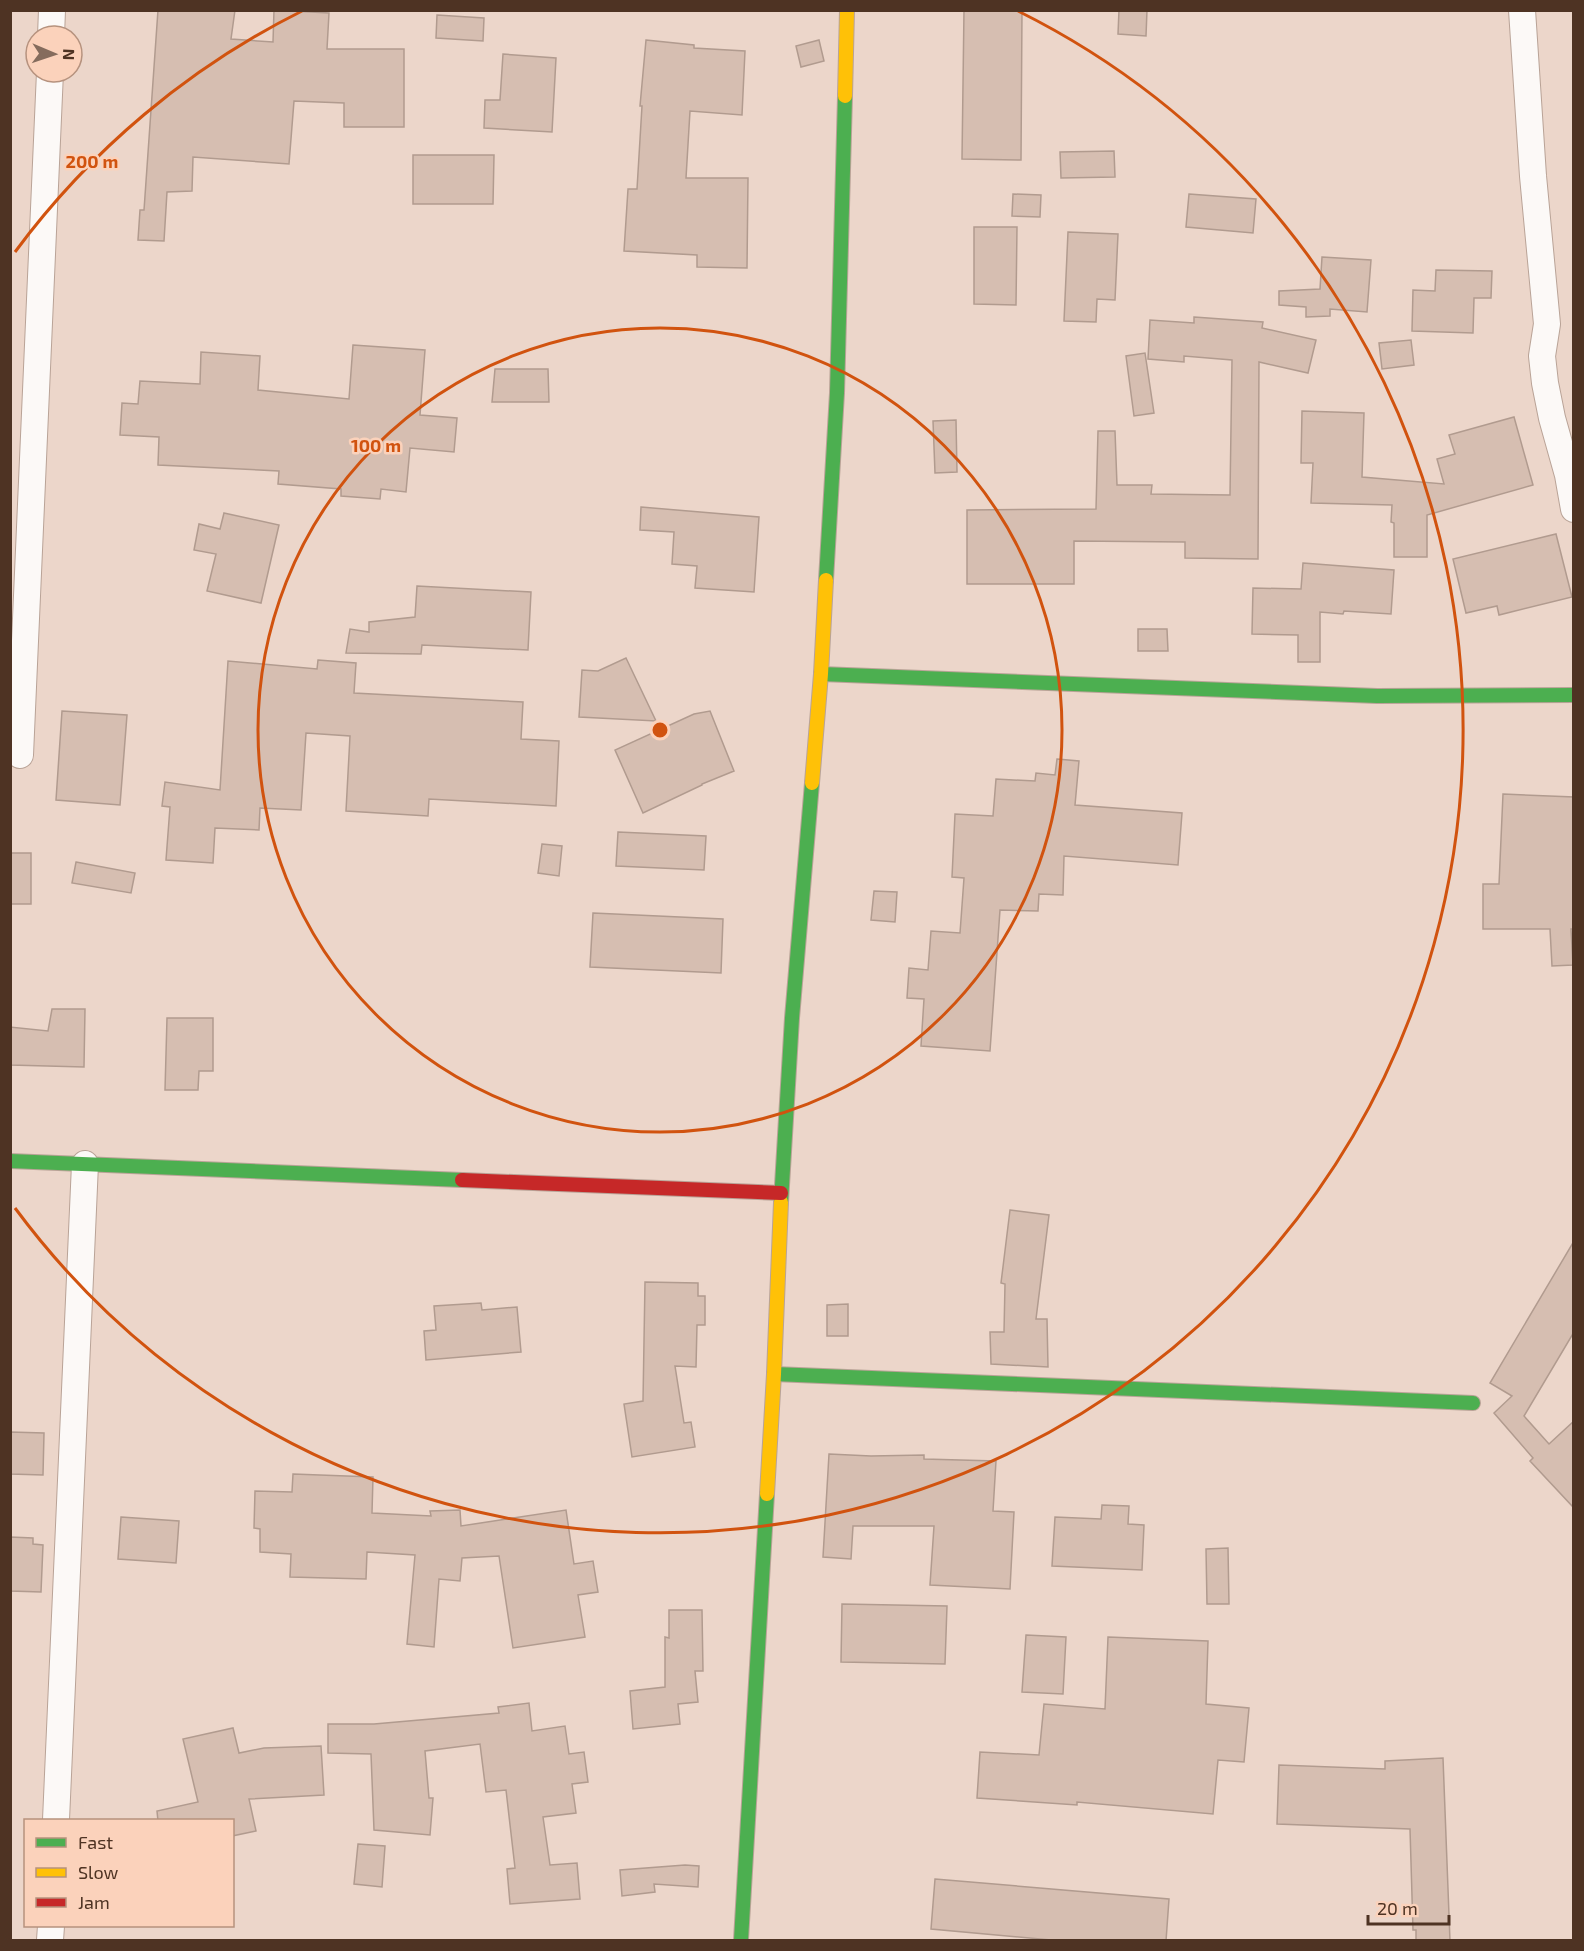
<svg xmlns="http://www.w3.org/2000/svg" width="1584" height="1951" font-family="'Exo 2',sans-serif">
  <rect width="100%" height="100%" fill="#ecd6ca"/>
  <path fill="#d6beb1" stroke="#b19b8f" stroke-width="1.5" d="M 158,10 L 235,10 L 231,39 L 273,42 L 274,10 L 329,13 L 327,49 L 404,49 L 404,127 L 344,127 L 344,103 L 294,101 L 289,164 L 193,157 L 192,191 L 167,192 L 164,241 L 138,240 L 140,210 L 144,210 Z
    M 964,10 L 1022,10 L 1021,160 L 962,159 Z
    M 1119,10 L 1147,10 L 1146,36 L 1118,34 Z
    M 437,15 L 484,18 L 483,41 L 436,38 Z
    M 646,40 L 694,45 L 694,48 L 745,51 L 742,115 L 690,111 L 686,178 L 748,178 L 747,268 L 697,267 L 697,255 L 624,251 L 628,189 L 637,189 L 642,106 L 640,106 Z
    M 819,40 L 824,61 L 801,67 L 796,46 Z
    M 503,54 L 556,58 L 552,132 L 484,128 L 485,100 L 500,100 Z
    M 1114,151 L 1115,177 L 1061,178 L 1060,152 Z
    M 413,155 L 494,155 L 493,204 L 413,204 Z
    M 1013,194 L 1041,195 L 1040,217 L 1012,216 Z
    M 1189,194 L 1256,199 L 1253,233 L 1186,227 Z
    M 974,227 L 1017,227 L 1016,305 L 974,304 Z
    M 1068,232 L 1118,234 L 1115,300 L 1097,299 L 1096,322 L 1064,321 Z
    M 1322,257 L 1371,260 L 1367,312 L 1330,309 L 1330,316 L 1306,317 L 1306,307 L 1279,305 L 1279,291 L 1320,289 Z
    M 1436,270 L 1492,271 L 1491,298 L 1474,298 L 1473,333 L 1412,331 L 1413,290 L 1435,291 Z
    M 1194,317 L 1263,322 L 1262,328 L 1316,340 L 1308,373 L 1259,362 L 1258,559 L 1185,558 L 1185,542 L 1074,541 L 1074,584 L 967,584 L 967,510 L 1096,509 L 1098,431 L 1115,431 L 1117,485 L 1152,485 L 1151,494 L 1230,495 L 1232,360 L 1184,356 L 1184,362 L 1148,359 L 1150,320 L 1194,323 Z
    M 1411,340 L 1414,365 L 1382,369 L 1379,343 Z
    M 353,345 L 425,350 L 420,415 L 457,418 L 454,452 L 410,448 L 406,492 L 381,489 L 380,499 L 341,496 L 341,489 L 278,484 L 279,471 L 158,465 L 159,437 L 120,435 L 122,403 L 138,404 L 140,381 L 200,384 L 201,352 L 260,356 L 258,390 L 349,399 Z
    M 1145,353 L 1154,413 L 1134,416 L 1126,356 Z
    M 495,369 L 548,369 L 549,402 L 492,402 Z
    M 1302,411 L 1364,413 L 1362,477 L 1444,484 L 1437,459 L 1455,454 L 1449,435 L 1514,417 L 1533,485 L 1427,515 L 1427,557 L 1394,557 L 1394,523 L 1391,522 L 1392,505 L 1311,503 L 1313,463 L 1301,463 Z
    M 956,420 L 957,472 L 935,473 L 933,421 Z
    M 641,507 L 759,517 L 754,592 L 695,588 L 697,566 L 672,564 L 674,532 L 640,530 Z
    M 224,513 L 279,525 L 261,603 L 207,591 L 216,554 L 194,550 L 199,524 L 220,529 Z
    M 1556,534 L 1572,597 L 1499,615 L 1497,606 L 1466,613 L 1453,559 Z
    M 1303,563 L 1394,570 L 1391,614 L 1344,611 L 1343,614 L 1320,612 L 1320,662 L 1298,662 L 1298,635 L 1252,634 L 1253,588 L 1301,589 Z
    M 417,586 L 531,592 L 528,650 L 422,645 L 421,654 L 346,653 L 350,629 L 369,632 L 369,622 L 415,617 Z
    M 1138,629 L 1167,629 L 1168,651 L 1138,651 Z
    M 626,658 L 656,721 L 579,717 L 582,670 L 598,671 Z
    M 318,660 L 356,663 L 354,693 L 523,702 L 521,739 L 559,741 L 556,806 L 429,799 L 428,816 L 346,811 L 350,736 L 306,733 L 301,810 L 260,808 L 259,830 L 215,828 L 213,863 L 166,860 L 170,807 L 162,806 L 165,782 L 220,790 L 228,661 L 317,669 Z
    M 62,711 L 127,715 L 120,805 L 56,800 Z
    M 710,711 L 734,771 L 702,784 L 702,785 L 643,813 L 615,750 L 694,714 Z
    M 1057,759 L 1079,761 L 1075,805 L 1182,813 L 1178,865 L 1064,856 L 1063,895 L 1039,894 L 1038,911 L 1000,910 L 990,1051 L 921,1046 L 924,999 L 907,998 L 909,968 L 928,970 L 931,931 L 960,933 L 964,878 L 952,877 L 955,814 L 993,816 L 996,779 L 1035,781 L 1036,773 L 1055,775 Z
    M 1503,794 L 1574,797 L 1574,929 L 1571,929 L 1573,965 L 1552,966 L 1550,929 L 1483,929 L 1483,884 L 1499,884 Z
    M 618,832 L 706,836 L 704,870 L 616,866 Z
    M 542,844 L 562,846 L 559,876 L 538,873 Z
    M 10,853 L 31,853 L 31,904 L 10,904 Z
    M 76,862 L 135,873 L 131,893 L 72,883 Z
    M 874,891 L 897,892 L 895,922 L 871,920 Z
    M 593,913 L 723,919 L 721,973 L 590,967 Z
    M 52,1009 L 85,1009 L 84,1067 L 10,1065 L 10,1027 L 48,1031 Z
    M 167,1018 L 213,1018 L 213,1071 L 199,1071 L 198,1090 L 165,1090 Z
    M 1010,1210 L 1049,1215 L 1036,1319 L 1047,1319 L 1048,1367 L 991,1364 L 990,1332 L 1004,1332 L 1005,1284 L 1001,1283 Z
    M 1574,1241 L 1574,1332 L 1524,1416 L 1549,1444 L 1574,1421 L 1574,1508 L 1530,1461 L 1533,1458 L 1494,1413 L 1512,1396 L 1490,1383 Z
    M 645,1282 L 698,1283 L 698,1296 L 705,1296 L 705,1325 L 697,1325 L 696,1367 L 675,1366 L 684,1423 L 691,1422 L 695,1447 L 632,1457 L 624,1404 L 643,1401 Z
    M 481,1303 L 482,1310 L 517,1307 L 521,1352 L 426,1360 L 424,1331 L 436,1330 L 434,1306 Z
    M 848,1304 L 848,1336 L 827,1336 L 827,1305 Z
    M 10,1432 L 44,1433 L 43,1475 L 10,1474 Z
    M 829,1454 L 871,1456 L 924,1455 L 924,1459 L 996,1461 L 993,1511 L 1014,1512 L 1010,1589 L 930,1585 L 934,1526 L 853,1526 L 851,1559 L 823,1557 Z
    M 293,1474 L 373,1477 L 372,1513 L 431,1516 L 430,1511 L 460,1510 L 461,1526 L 566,1510 L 574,1564 L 593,1561 L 598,1592 L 578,1595 L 585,1637 L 513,1648 L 499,1556 L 462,1558 L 460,1581 L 439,1579 L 434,1647 L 407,1644 L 415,1555 L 367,1552 L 366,1579 L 290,1577 L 291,1554 L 260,1552 L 260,1529 L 254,1528 L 255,1491 L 292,1492 Z
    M 1102,1505 L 1129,1506 L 1128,1524 L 1144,1525 L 1142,1570 L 1052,1566 L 1055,1517 L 1101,1519 Z
    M 121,1517 L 179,1521 L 176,1563 L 118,1559 Z
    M 10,1537 L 33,1538 L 33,1544 L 43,1545 L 41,1592 L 10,1591 Z
    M 1228,1548 L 1229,1604 L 1207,1604 L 1206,1549 Z
    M 842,1604 L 947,1606 L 945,1664 L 841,1662 Z
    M 669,1610 L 702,1610 L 703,1671 L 695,1671 L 698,1702 L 678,1704 L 680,1724 L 633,1729 L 630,1691 L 665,1687 L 665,1637 L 669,1638 Z
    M 1026,1635 L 1066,1637 L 1063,1694 L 1022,1692 Z
    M 1108,1637 L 1208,1641 L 1206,1704 L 1249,1708 L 1244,1762 L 1218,1760 L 1213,1814 L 1077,1802 L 1077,1805 L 977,1798 L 980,1752 L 1039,1755 L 1044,1704 L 1105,1709 Z
    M 529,1703 L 532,1731 L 565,1726 L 569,1754 L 584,1752 L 588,1782 L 572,1784 L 576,1813 L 543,1817 L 550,1865 L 577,1863 L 580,1899 L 510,1904 L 507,1869 L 515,1868 L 506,1790 L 486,1792 L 480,1744 L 425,1751 L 429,1798 L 433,1798 L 430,1835 L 374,1830 L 371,1754 L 328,1753 L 328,1724 L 374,1724 L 499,1713 L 498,1707 Z
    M 233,1728 L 239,1753 L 264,1748 L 321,1746 L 324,1795 L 249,1799 L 256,1831 L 232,1836 L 232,1821 L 158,1821 L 157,1811 L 198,1802 L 183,1739 Z
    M 1443,1758 L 1450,1941 L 1416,1941 L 1416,1930 L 1413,1930 L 1410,1829 L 1277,1824 L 1279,1765 L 1385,1769 L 1385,1761 Z
    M 358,1844 L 385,1846 L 382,1887 L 354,1884 Z
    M 685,1865 L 699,1866 L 698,1887 L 654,1884 L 655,1892 L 622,1896 L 620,1870 Z
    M 935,1879 L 1169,1899 L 1166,1941 L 1062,1941 L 931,1929 Z"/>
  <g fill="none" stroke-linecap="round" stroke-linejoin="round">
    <defs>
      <path id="street" d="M 1522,10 L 1533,176 L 1547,324 L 1542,356 L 1545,383 L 1552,418 L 1568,475 L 1574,509
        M 51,36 L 52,10
        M 20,755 L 50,72
        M 56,1820 L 85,1164
        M 50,1940 L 51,1926"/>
      <path id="fast" d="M 826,580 L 837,393 L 845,96
        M 821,674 L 1377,696 L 1574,695
        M 10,1161 L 462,1180
        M 781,1202 L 792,1018 L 812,783
        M 774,1374 L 1473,1403
        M 741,1940 L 767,1494"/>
      <path id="slow" d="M 845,96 L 847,10
        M 812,783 L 821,674 L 826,580
        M 767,1494 L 774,1374 L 781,1202"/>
      <path id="jam" d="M 462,1180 L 781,1193"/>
    </defs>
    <use href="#street" stroke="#b9a397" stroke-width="28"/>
    <use href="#fast" stroke="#b9a397" stroke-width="16"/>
    <use href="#slow" stroke="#b9a397" stroke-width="16"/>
    <use href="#jam" stroke="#b9a397" stroke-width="16"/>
    <use href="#street" stroke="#fcf9f7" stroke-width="26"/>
    <use href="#fast" stroke="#4caf50" stroke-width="14"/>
    <use href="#slow" stroke="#ffc107" stroke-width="14"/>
    <use href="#jam" stroke="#c62828" stroke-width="14"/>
  </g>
  <g fill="none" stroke="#d1530f" stroke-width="3">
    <circle cx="660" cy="730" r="402"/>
    <path d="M15 252A803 803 0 0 1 302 11M1018 11A803 803 0 1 1 15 1208"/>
  </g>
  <circle cx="660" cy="730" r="9" fill="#d1530f" stroke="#fbd2bb" stroke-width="3"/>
  <g font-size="18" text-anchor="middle" font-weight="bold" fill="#d1530f" stroke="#fbd2bb" stroke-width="5" stroke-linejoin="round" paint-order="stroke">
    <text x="92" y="168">200 m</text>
    <text x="376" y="452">100 m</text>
  </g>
  <rect width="1584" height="1951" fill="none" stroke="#4e3323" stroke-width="24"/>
  <rect x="24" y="1819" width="210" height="108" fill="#fbd2bb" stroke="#b6927e" stroke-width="1.5"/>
  <rect x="36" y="1838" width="30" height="9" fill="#4caf50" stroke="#b6927e" stroke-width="1.5"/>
  <text x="78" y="1849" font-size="18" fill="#4e3323">Fast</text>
  <rect x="36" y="1868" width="30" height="9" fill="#ffc107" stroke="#b6927e" stroke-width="1.5"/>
  <text x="78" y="1879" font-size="18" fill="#4e3323">Slow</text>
  <rect x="36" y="1898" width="30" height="9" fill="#c62828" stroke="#b6927e" stroke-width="1.5"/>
  <text x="78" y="1909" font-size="18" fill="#4e3323">Jam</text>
  <g transform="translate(54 54) rotate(92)"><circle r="28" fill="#fbd2bb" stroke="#b6927e" stroke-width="1.5"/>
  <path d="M0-4.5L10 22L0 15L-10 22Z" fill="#856c5d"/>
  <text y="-9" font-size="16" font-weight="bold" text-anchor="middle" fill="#4e3323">N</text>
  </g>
  <path d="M1368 1915v9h81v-9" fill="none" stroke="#4e3323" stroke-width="3"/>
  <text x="1377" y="1915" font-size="18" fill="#4e3323" stroke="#fbd2bb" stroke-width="4.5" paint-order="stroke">20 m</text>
</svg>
